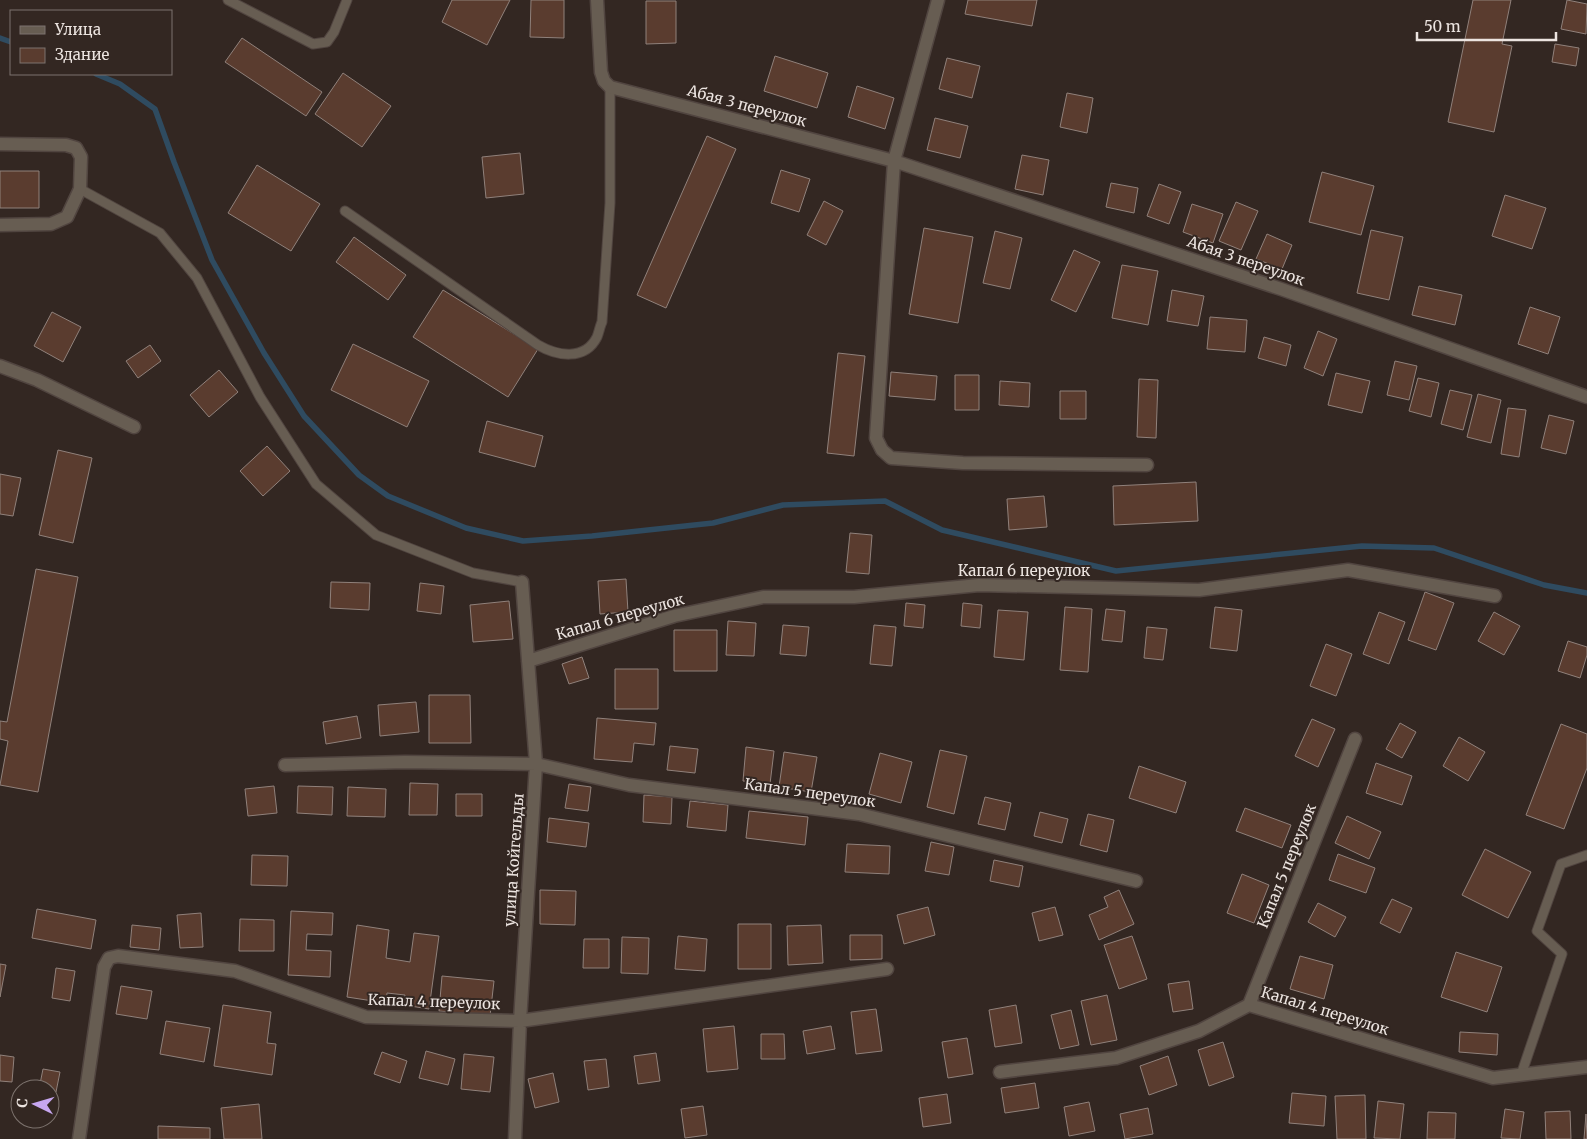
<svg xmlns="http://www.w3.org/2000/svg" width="1587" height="1139" font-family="Merriweather,serif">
  <rect width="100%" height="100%" fill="#332722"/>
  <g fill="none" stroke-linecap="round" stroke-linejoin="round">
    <path stroke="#2f4b60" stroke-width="5.5" d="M 0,38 L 11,42
      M 96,74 L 120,84 L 155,109 L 174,162 L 212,260 L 264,353 L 304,416 L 359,475 L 388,496 L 466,528 L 523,541 L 592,536 L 713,523 L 783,505 L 885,501 L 942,530 L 1116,571 L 1362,546 L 1434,548 L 1544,585 L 1587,593"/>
  </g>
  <path fill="#5a3c2f" stroke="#90817b" d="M 452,0 L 510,0 L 487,45 L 442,22 Z
    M 531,0 L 564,0 L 564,38 L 530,37 Z
    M 968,0 L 1037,0 L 1032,26 L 965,14 Z
    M 1473,0 L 1511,0 L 1502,44 L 1512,46 L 1494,132 L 1448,122 Z
    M 1567,0 L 1587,4 L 1586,34 L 1561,29 Z
    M 646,1 L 676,1 L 676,43 L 646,44 Z
    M 242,38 L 322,92 L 306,116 L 225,62 Z
    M 1555,44 L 1579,48 L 1576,66 L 1552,62 Z
    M 775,56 L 828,73 L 817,108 L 764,91 Z
    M 947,58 L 980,66 L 972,98 L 939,89 Z
    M 343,73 L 391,106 L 362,147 L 315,114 Z
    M 857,86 L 894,98 L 885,129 L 848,117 Z
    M 1067,93 L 1093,98 L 1087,133 L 1060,127 Z
    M 935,118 L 968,126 L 960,158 L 927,150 Z
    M 707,136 L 736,149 L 666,308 L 637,295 Z
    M 520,153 L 524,194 L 486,198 L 482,157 Z
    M 1022,155 L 1049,160 L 1043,195 L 1015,189 Z
    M 257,165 L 320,204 L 291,251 L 228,213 Z
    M 781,170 L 810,179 L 799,212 L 771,203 Z
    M 0,171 L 39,171 L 39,208 L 0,208 Z
    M 1322,172 L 1374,186 L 1361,235 L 1309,222 Z
    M 1111,183 L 1138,188 L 1134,213 L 1106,207 Z
    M 1159,184 L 1181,192 L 1169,224 L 1147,216 Z
    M 1505,195 L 1546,208 L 1532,249 L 1492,236 Z
    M 824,201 L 843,211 L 826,245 L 807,235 Z
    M 1236,202 L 1258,211 L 1241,250 L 1219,241 Z
    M 1192,204 L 1223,214 L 1213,243 L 1183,232 Z
    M 924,228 L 973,237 L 958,323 L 909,314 Z
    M 1371,230 L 1403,237 L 1389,300 L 1357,293 Z
    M 995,231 L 1022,238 L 1010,289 L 983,283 Z
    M 1267,234 L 1292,245 L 1282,269 L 1256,259 Z
    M 354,237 L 406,275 L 388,300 L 336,262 Z
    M 1074,250 L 1100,262 L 1076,312 L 1051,300 Z
    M 1122,265 L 1158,271 L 1148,325 L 1112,318 Z
    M 1419,286 L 1462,295 L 1455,325 L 1412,315 Z
    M 443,290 L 538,349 L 508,397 L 413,337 Z
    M 1172,290 L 1204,296 L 1198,326 L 1167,321 Z
    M 1530,307 L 1560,317 L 1548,354 L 1518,344 Z
    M 52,312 L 81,327 L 63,362 L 34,346 Z
    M 1210,317 L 1247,320 L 1245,352 L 1207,349 Z
    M 1318,331 L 1337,339 L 1323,376 L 1304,368 Z
    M 1264,337 L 1291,345 L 1286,366 L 1258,358 Z
    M 353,344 L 429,381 L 407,427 L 331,390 Z
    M 150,345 L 161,361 L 138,378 L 126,361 Z
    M 838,353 L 865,356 L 854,456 L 827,453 Z
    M 1395,361 L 1417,366 L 1409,400 L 1387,395 Z
    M 219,370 L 238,392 L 209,417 L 190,395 Z
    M 891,372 L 937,376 L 935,400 L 889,396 Z
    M 1336,373 L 1370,381 L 1362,413 L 1328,405 Z
    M 955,375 L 979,375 L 979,410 L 955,410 Z
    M 1418,378 L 1439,383 L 1431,417 L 1409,411 Z
    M 1139,379 L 1158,380 L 1156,438 L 1137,437 Z
    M 1000,381 L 1030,383 L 1029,407 L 999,405 Z
    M 1450,390 L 1472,395 L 1463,430 L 1441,424 Z
    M 1060,391 L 1086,391 L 1086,419 L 1060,419 Z
    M 1478,394 L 1501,400 L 1491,443 L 1467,437 Z
    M 1508,408 L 1526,410 L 1519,457 L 1501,454 Z
    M 1549,415 L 1574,421 L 1566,454 L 1541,448 Z
    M 487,421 L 543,436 L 535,467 L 479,452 Z
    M 267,446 L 290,471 L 263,496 L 240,471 Z
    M 58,450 L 92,458 L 73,543 L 39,535 Z
    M 0,474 L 21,478 L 13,516 L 0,514 Z
    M 1196,482 L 1198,521 L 1114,525 L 1113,486 Z
    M 1044,496 L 1047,527 L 1009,530 L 1007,499 Z
    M 850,533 L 872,535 L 869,574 L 846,572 Z
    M 36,569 L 78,577 L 38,792 L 0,785 L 8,741 L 0,739 L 0,721 L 7,722 Z
    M 626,579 L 628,612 L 600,614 L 598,581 Z
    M 331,582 L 370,583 L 369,610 L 330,608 Z
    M 420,583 L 444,586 L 441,614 L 417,611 Z
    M 1425,592 L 1454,603 L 1436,650 L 1408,640 Z
    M 509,601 L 513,639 L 473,642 L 470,605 Z
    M 906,603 L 925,605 L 923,628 L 904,626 Z
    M 963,603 L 982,605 L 980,628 L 961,626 Z
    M 1065,607 L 1092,609 L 1088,672 L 1060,670 Z
    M 1215,607 L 1242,610 L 1237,651 L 1210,648 Z
    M 1106,609 L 1125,611 L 1122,642 L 1102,640 Z
    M 998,610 L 1028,612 L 1024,660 L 994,657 Z
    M 1379,612 L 1405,622 L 1389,664 L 1363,654 Z
    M 1494,612 L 1520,626 L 1504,655 L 1478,641 Z
    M 728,621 L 756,623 L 754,656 L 726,655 Z
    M 783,625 L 809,627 L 806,656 L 780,654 Z
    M 874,625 L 896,627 L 892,666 L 870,664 Z
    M 1147,627 L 1167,629 L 1163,660 L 1144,658 Z
    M 674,630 L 717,630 L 717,671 L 674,671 Z
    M 1568,641 L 1587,647 L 1587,655 L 1580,678 L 1558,671 Z
    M 1326,644 L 1352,654 L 1336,696 L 1310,686 Z
    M 582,657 L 589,678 L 569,684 L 562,664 Z
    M 615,669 L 658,669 L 658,709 L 615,709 Z
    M 429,695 L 470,695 L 471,743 L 429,743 Z
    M 416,702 L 419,732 L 380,736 L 378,705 Z
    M 357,716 L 361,738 L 326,744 L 323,722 Z
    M 597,718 L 656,723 L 654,745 L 634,743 L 632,762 L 594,759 Z
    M 1312,719 L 1335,729 L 1318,767 L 1295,756 Z
    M 1400,723 L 1416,732 L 1402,758 L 1386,749 Z
    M 1561,724 L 1587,734 L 1587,768 L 1564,829 L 1526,815 Z
    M 1459,737 L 1485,752 L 1468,781 L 1443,766 Z
    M 670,746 L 698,749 L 695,773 L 667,770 Z
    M 746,747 L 774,751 L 770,784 L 743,781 Z
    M 940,750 L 967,756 L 954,814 L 927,807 Z
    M 784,752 L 817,757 L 811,792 L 779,787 Z
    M 880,753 L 912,762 L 901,803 L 869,794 Z
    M 1376,763 L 1412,776 L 1402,805 L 1366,793 Z
    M 1139,766 L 1186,782 L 1176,813 L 1129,798 Z
    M 410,783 L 438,784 L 437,815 L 409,815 Z
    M 569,784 L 591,787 L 588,811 L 565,808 Z
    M 274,786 L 277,813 L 248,816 L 245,789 Z
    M 298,786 L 333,787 L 332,815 L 297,813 Z
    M 348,787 L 386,789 L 385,817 L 347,816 Z
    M 456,794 L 482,794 L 482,816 L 456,816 Z
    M 644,795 L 672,797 L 671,824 L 643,822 Z
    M 985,797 L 1011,803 L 1005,830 L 978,824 Z
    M 690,801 L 728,805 L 726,831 L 687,827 Z
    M 1245,808 L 1291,825 L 1282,848 L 1236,831 Z
    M 749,811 L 808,817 L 805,845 L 746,838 Z
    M 1040,812 L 1068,819 L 1062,843 L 1034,836 Z
    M 1088,814 L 1114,820 L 1107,852 L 1080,845 Z
    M 1347,816 L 1381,832 L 1369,859 L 1335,843 Z
    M 549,818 L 589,823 L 586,847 L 547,842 Z
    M 931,842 L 954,847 L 949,875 L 925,871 Z
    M 847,844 L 890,846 L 889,874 L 845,872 Z
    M 1485,849 L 1531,872 L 1508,918 L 1462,895 Z
    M 1338,854 L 1375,868 L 1366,893 L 1329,880 Z
    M 252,855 L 288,856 L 287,886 L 251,885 Z
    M 994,860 L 1023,866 L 1019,887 L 990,881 Z
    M 1242,874 L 1269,885 L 1254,923 L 1227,913 Z
    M 540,890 L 576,891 L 575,925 L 540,924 Z
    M 1119,890 L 1134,924 L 1099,940 L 1089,915 L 1108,907 L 1104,897 Z
    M 1392,899 L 1412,908 L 1400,933 L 1380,923 Z
    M 1318,903 L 1346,917 L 1335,937 L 1308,922 Z
    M 928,907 L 935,935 L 904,944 L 897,915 Z
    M 1055,907 L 1063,935 L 1039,941 L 1032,913 Z
    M 37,909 L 96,920 L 91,949 L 32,938 Z
    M 291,911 L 333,913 L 332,935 L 307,934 L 306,950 L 331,951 L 330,977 L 288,975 Z
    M 201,913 L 203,947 L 180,948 L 177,915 Z
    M 240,919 L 274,920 L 274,951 L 239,951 Z
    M 738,924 L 771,924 L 771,969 L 738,969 Z
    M 132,925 L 161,928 L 159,950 L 130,947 Z
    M 357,925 L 389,930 L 386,958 L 410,962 L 414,933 L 439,936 L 429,1009 L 404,1005 L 405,995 L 387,993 L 386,1003 L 347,997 Z
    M 821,925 L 823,963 L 788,965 L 787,926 Z
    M 850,935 L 882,935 L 882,959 L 850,960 Z
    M 678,936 L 707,939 L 705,971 L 675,969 Z
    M 1132,936 L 1147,979 L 1119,989 L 1104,945 Z
    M 622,937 L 649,938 L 648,974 L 621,973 Z
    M 584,939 L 609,939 L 609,968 L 583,968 Z
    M 1456,952 L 1502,967 L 1487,1012 L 1441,997 Z
    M 1300,956 L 1333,965 L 1324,999 L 1290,989 Z
    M 0,964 L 6,965 L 0,997 Z
    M 56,968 L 75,971 L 70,1001 L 52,998 Z
    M 442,976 L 494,981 L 490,1016 L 439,1011 Z
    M 1189,981 L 1193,1009 L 1173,1012 L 1168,984 Z
    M 121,986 L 152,991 L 147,1019 L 116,1014 Z
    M 1107,995 L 1117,1040 L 1091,1045 L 1081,1001 Z
    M 223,1005 L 271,1012 L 267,1043 L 276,1044 L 272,1075 L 214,1066 Z
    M 1016,1005 L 1022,1043 L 995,1047 L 989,1010 Z
    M 876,1009 L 882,1051 L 856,1054 L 851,1012 Z
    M 1071,1010 L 1079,1045 L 1060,1049 L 1051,1015 Z
    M 166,1021 L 210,1028 L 204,1062 L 160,1054 Z
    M 734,1026 L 738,1069 L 707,1072 L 703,1029 Z
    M 831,1026 L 835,1049 L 807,1054 L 803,1031 Z
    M 1460,1032 L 1498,1034 L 1497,1055 L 1459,1052 Z
    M 761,1034 L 784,1034 L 785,1059 L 761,1059 Z
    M 967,1038 L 973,1074 L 948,1078 L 942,1042 Z
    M 1223,1042 L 1234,1077 L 1209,1086 L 1198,1050 Z
    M 426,1051 L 455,1059 L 448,1085 L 419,1078 Z
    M 382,1052 L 407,1061 L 400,1083 L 374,1074 Z
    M 656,1053 L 660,1081 L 638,1084 L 634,1056 Z
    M 464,1054 L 494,1057 L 490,1092 L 461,1089 Z
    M 0,1055 L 14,1057 L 12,1082 L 0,1081 Z
    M 1168,1056 L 1177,1085 L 1149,1095 L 1140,1066 Z
    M 606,1059 L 609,1087 L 588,1090 L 584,1061 Z
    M 43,1069 L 60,1072 L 56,1092 L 50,1091 L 50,1089 L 39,1089 Z
    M 553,1073 L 559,1102 L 535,1108 L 528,1079 Z
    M 1035,1083 L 1039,1108 L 1005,1113 L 1001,1088 Z
    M 1292,1093 L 1326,1096 L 1324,1126 L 1289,1123 Z
    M 947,1094 L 951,1123 L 923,1127 L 919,1098 Z
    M 1365,1095 L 1366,1139 L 1337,1139 L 1335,1096 Z
    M 1378,1101 L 1404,1104 L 1400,1139 L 1374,1138 Z
    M 1089,1102 L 1095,1131 L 1069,1136 L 1064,1107 Z
    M 259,1104 L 262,1139 L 224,1139 L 221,1108 Z
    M 703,1106 L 707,1135 L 685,1138 L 681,1109 Z
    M 1148,1108 L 1153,1134 L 1125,1139 L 1120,1114 Z
    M 1505,1109 L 1524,1112 L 1520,1139 L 1501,1138 Z
    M 1570,1111 L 1571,1139 L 1546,1139 L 1545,1112 Z
    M 1428,1112 L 1456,1113 L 1455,1139 L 1427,1139 Z
    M 1586,1114 L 1587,1139 L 1584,1139 Z
    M 158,1126 L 210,1128 L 210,1139 L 158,1139 Z"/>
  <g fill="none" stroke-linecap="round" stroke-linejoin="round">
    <defs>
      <path id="lane" d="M 228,0 L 313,44 L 327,42 L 334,32 L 347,0
        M 80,189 L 160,233 L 197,278 L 260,397 L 316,484 L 376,535 L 473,573 L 522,582
        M 345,211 L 538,345 C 557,356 585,361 597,337 C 599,332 600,326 602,322 L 610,203 L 610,87
        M 1521,1075 L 1562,954 L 1537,931 L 1561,864 L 1587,855"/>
      <path id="street" d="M 597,0 L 601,72 L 604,81 L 610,87 L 894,161 L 1281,289 L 1587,397
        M 938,0 L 894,161 L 876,438 L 882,450 L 891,458 L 963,463 L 1147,465
        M 0,144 L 66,145 L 76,148 L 81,157 L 80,189 L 67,217 L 51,224 L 0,225
        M 0,366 L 37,380 L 134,427
        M 528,661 L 674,616 L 763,597 L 854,597 L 979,585 L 1199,590 L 1348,570 L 1495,596
        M 285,765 L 405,762 L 536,764 L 629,785 L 859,814 L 1136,881
        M 1249,1005 L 1355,739
        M 1000,1072 L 1116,1058 L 1199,1031 L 1249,1005 L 1493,1078 L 1587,1067
        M 79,1139 L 104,967 L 109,958 L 118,956 L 235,971 L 366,1017 L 520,1021 L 887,969
        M 515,1139 L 520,1021 L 536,764 L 522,582"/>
    </defs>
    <use href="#lane" stroke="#514540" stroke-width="11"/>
    <use href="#street" stroke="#514540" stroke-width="15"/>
    <use href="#lane" stroke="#675d52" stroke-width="9"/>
    <use href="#street" stroke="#675d52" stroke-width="12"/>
  </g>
  <g text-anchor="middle" stroke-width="4" stroke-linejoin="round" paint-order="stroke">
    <g font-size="15" fill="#ece4e0" stroke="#332722">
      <text transform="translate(747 106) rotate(15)" y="5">Абая 3 переулок</text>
      <text transform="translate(1246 261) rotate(19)" y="5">Абая 3 переулок</text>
      <text x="1024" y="576">Капал 6 переулок</text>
      <text transform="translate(620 617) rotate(-16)" y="5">Капал 6 переулок</text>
      <text transform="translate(810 793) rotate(8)" y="5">Капал 5 переулок</text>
      <text transform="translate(514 860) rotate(-86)" y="5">улица Койгельды</text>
      <text transform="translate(1287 866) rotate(-68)" y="5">Капал 5 переулок</text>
      <text transform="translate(434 1002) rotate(2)" y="5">Капал 4 переулок</text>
      <text transform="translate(1325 1011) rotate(17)" y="5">Капал 4 переулок</text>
    </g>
  </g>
  <rect x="10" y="10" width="162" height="65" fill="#332722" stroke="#7d736e"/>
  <rect x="20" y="26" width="25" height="8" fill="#675d52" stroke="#7d736e"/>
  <text x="55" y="35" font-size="15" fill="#ece4e0">Улица</text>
  <rect x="20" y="48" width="25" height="15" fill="#5a3c2f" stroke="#7d736e"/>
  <text x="55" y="60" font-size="15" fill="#ece4e0">Здание</text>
  <g transform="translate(35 1104) rotate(275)"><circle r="24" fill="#332722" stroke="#7d736e"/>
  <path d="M0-4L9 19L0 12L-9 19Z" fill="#c7a6f0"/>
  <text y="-8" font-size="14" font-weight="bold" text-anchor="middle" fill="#ece4e0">С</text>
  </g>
  <path d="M1417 32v8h139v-8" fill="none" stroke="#ece4e0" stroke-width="2.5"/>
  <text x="1424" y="32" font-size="15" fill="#ece4e0" stroke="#332722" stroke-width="4" paint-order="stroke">50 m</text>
</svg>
